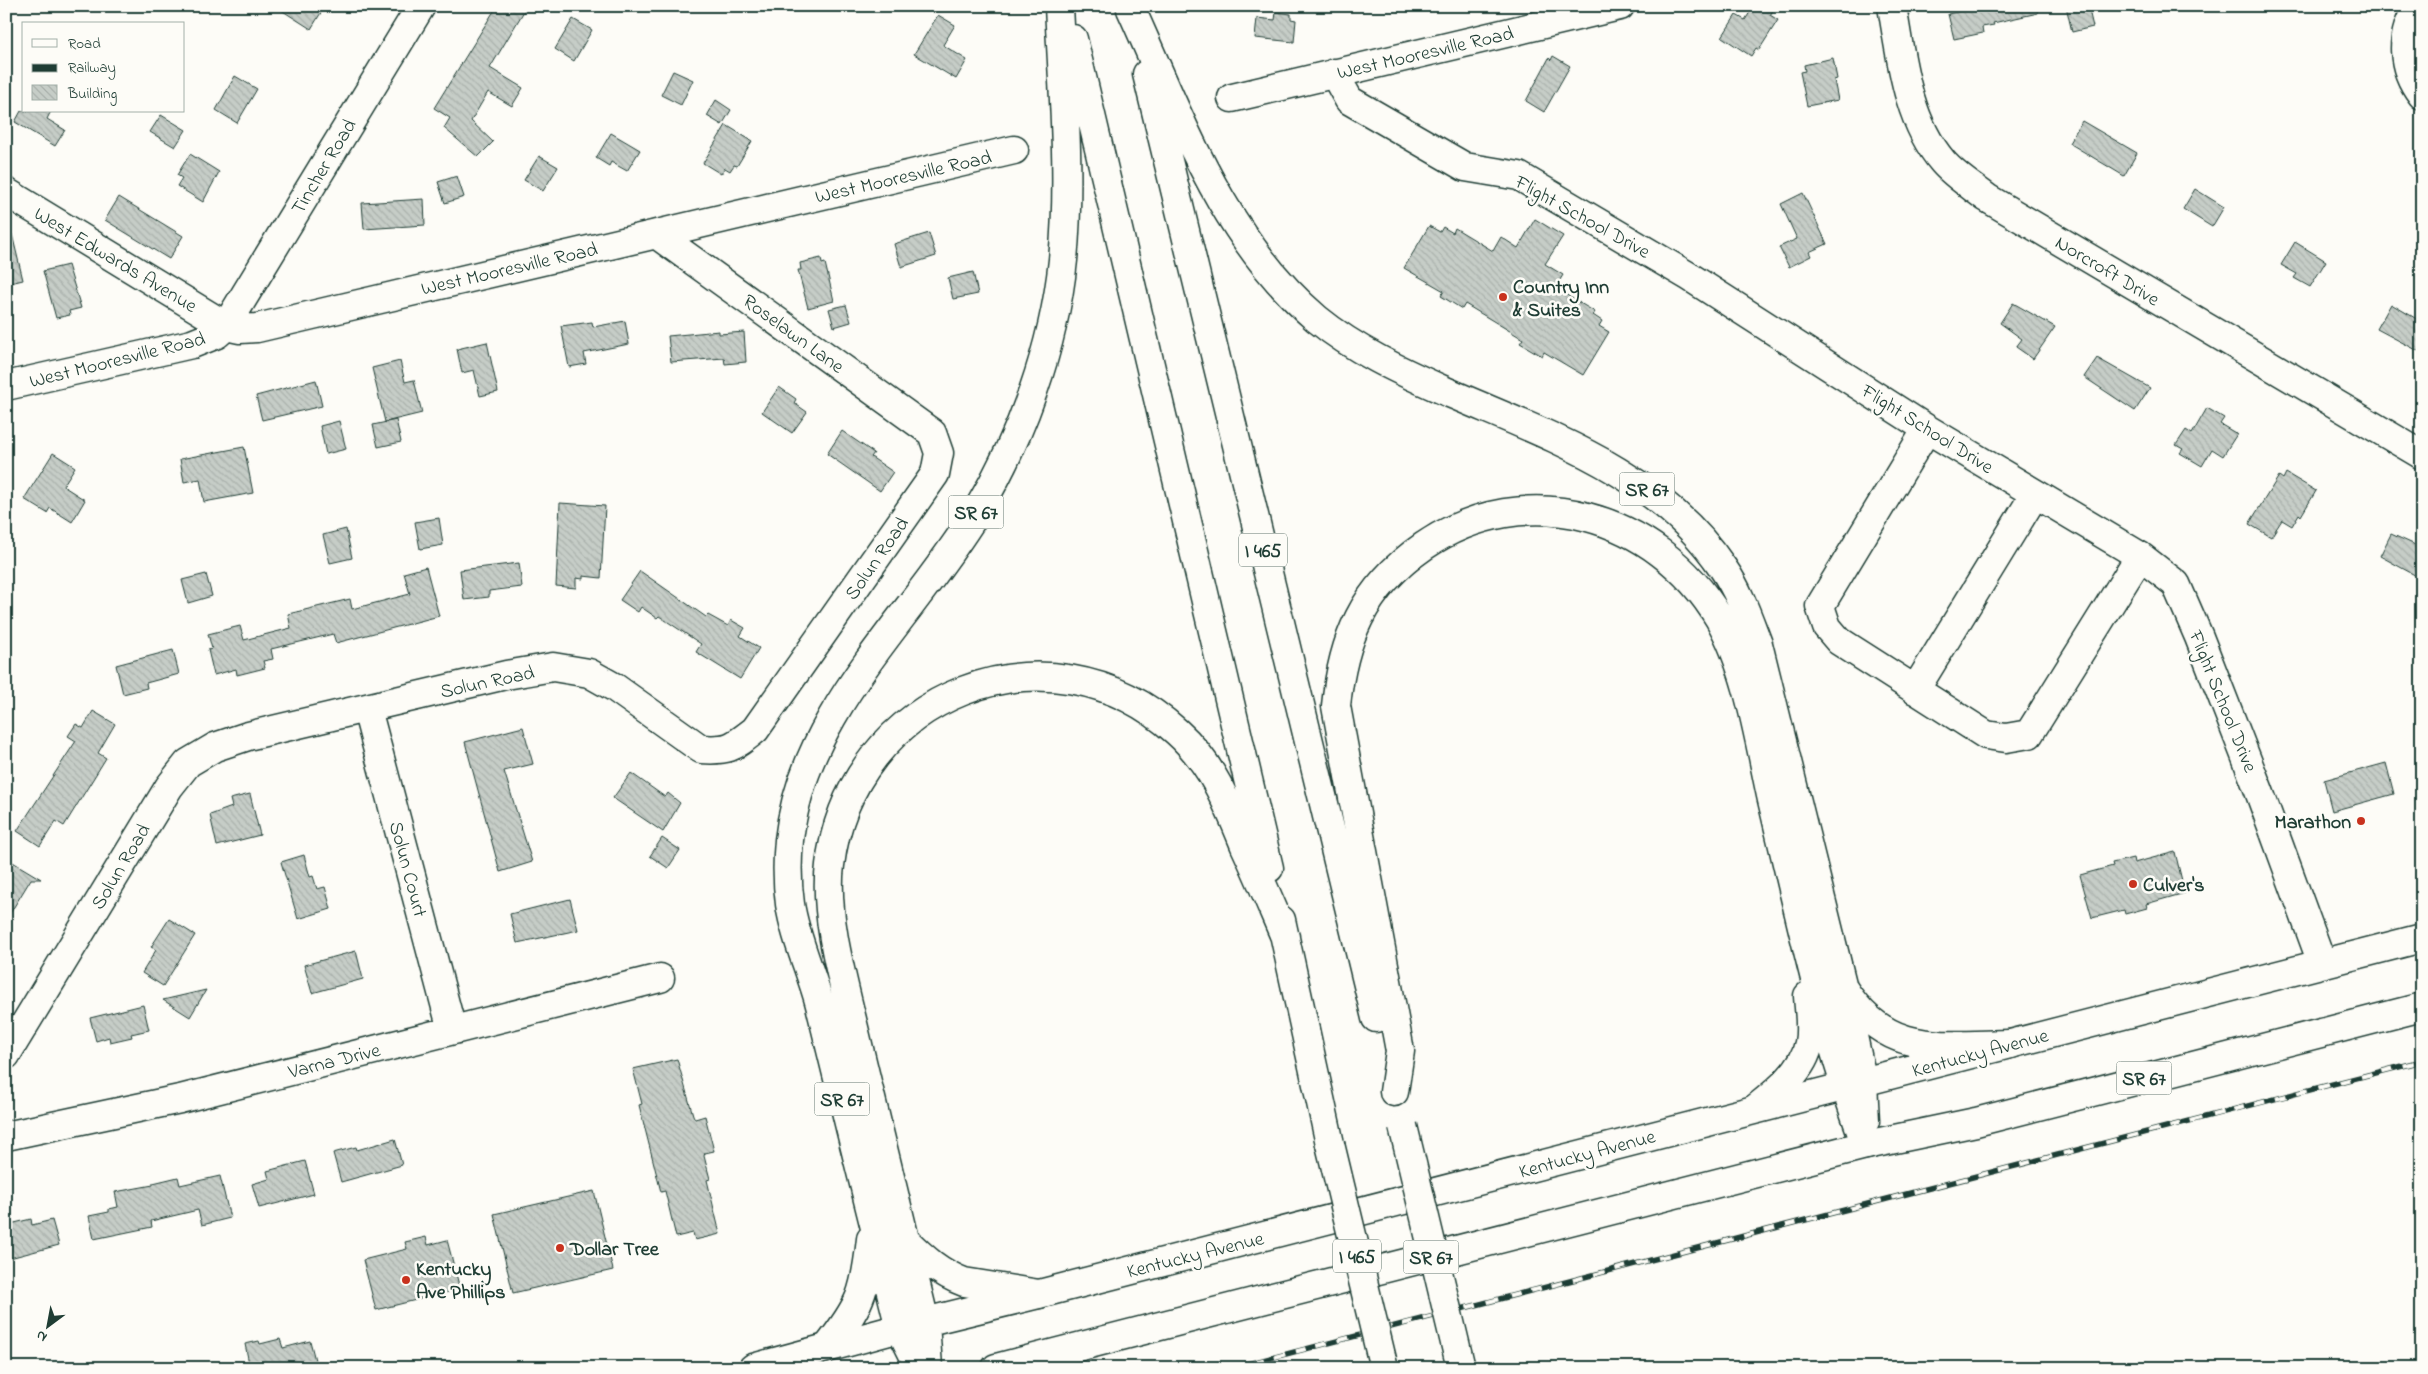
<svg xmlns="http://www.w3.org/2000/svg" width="2428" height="1374" font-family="'Indie Flower',sans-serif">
  <defs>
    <pattern id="building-back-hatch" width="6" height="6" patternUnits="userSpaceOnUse" patternTransform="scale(1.25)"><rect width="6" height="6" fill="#c6cdc7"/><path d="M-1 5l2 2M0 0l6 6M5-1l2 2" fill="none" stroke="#aab1ac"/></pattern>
  </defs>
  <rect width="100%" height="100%" fill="#fdfcf7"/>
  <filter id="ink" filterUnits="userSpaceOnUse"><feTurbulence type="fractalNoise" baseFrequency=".02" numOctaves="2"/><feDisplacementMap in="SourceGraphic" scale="10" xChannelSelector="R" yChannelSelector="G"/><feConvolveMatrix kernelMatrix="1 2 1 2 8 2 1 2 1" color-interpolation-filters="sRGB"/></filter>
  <g filter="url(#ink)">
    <path fill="url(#building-back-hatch)" stroke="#1f3d34" d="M 275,6 L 325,6 L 311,29 Z
      M 497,6 L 527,6 L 490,68 L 523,88 L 512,106 L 488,92 L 471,121 L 493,142 L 478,157 L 444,128 L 450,118 L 434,108 Z
      M 1754,6 L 1776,6 L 1770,15 L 1778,20 L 1759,50 L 1756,48 L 1751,56 L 1722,37 L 1736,15 L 1745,20 Z
      M 1965,6 L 2037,6 L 2038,13 L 1993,23 L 1994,25 L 1982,27 L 1983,33 L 1954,39 L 1948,14 L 1966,10 Z
      M 2066,6 L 2088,6 L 2093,27 L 2072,32 Z
      M 1276,12 L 1291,14 L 1291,19 L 1296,20 L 1294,42 L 1255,38 L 1257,18 L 1275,20 Z
      M 938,15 L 955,25 L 943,45 L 967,60 L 956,79 L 914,54 Z
      M 573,19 L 592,30 L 574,61 L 555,49 Z
      M 1553,56 L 1570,66 L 1544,112 L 1526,101 L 1549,58 L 1551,60 Z
      M 1833,58 L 1837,79 L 1834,80 L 1838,100 L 1807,106 L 1800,72 L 1805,71 L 1804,65 Z
      M 673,71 L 693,80 L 681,105 L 661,95 Z
      M 235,76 L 257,89 L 237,123 L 216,110 Z
      M 716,100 L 731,110 L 722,125 L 707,116 Z
      M 21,111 L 51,111 L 47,119 L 65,130 L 55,146 L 15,122 Z
      M 161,115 L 186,130 L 175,147 L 150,132 Z
      M 2082,121 L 2137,153 L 2124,176 L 2069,143 Z
      M 726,125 L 752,141 L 737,166 L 734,165 L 730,171 L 725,168 L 721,174 L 703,163 Z
      M 611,133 L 640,150 L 627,171 L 611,162 L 609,166 L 596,158 Z
      M 190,154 L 219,172 L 203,202 L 177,186 L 182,178 L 177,175 Z
      M 539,156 L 558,167 L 543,191 L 524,180 Z
      M 457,176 L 464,197 L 445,203 L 438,182 Z
      M 2195,189 L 2224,207 L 2212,227 L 2183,209 Z
      M 1803,193 L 1827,244 L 1809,252 L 1811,256 L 1789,267 L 1779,247 L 1797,239 L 1781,204 Z
      M 119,197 L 183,236 L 169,259 L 105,220 Z
      M 424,199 L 425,225 L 364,229 L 362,203 Z
      M 1535,219 L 1563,236 L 1545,264 L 1563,275 L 1555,288 L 1595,312 L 1593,315 L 1602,321 L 1599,326 L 1609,332 L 1583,375 L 1544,352 L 1542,356 L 1520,343 L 1523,339 L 1465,304 L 1462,309 L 1441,296 L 1444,291 L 1404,268 L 1429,226 L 1440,232 L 1443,227 L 1453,233 L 1455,228 L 1493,251 L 1501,237 L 1518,248 Z
      M 929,233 L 936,256 L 901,267 L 894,244 Z
      M 6,234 L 12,234 L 23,280 L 6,284 Z
      M 2295,242 L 2326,261 L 2310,287 L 2294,278 L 2297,274 L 2281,265 Z
      M 821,258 L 822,264 L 825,263 L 834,301 L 808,308 L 798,270 L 801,270 L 800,263 Z
      M 68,265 L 81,308 L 69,311 L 70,315 L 56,318 L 43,271 Z
      M 973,272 L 978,294 L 953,299 L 948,278 Z
      M 2013,303 L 2055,327 L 2033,359 L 2016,347 L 2022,339 L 2000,323 Z
      M 2391,304 L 2422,322 L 2422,353 L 2377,329 Z
      M 846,305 L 851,322 L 834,327 L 829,309 Z
      M 625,321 L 629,344 L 584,353 L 586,364 L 569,367 L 561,326 L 592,322 L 593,327 Z
      M 719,331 L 719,334 L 744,332 L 746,362 L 725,364 L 724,358 L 671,362 L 668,336 Z
      M 487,342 L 498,392 L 480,396 L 474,370 L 462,373 L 457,349 Z
      M 2097,358 L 2150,388 L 2135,411 L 2084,377 Z
      M 400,361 L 405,382 L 414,380 L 422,413 L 385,422 L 372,368 Z
      M 316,380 L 322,406 L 262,420 L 256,396 Z
      M 779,387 L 796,399 L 794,403 L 807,412 L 792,433 L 762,412 Z
      M 2207,408 L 2224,418 L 2220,424 L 2237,434 L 2223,456 L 2212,449 L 2202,466 L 2180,453 L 2183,449 L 2176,445 L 2186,430 L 2192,434 Z
      M 396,420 L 401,442 L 378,447 L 373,425 Z
      M 339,421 L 346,449 L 326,454 L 320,426 Z
      M 842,431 L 874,453 L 871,457 L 893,472 L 880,491 L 827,454 Z
      M 244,447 L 253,493 L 204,502 L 200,479 L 184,482 L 180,459 Z
      M 53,453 L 75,467 L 63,486 L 85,500 L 72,522 L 50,508 L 47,513 L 24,499 Z
      M 2286,473 L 2316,491 L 2301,516 L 2299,514 L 2292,526 L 2282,520 L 2271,537 L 2249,524 L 2279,476 L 2283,479 Z
      M 560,503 L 605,506 L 601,578 L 583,576 L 583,579 L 576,578 L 576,588 L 556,586 Z
      M 439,518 L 443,545 L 420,549 L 415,522 Z
      M 346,529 L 352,558 L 330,563 L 323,535 Z
      M 2391,534 L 2422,548 L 2422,579 L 2380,556 Z
      M 519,563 L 522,587 L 489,591 L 489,597 L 464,600 L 460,570 Z
      M 426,567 L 439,616 L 336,643 L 333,634 L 271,649 L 273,659 L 263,661 L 265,668 L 237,675 L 236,669 L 214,675 L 208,650 L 212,649 L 208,634 L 240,626 L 244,640 L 291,628 L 288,614 L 350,599 L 352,609 L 410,594 L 404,573 Z
      M 640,571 L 706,617 L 708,615 L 728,626 L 731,620 L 745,628 L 740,636 L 759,648 L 740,679 L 696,652 L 701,644 L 659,616 L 657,618 L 641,607 L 638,612 L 620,600 Z
      M 206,574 L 212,596 L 188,603 L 182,580 Z
      M 173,650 L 179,674 L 146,683 L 147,688 L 123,694 L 116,665 Z
      M 93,711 L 115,724 L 98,753 L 106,758 L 64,826 L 56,821 L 40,846 L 17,831 L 76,741 L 68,736 L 76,724 L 83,728 Z
      M 523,727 L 533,764 L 504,771 L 532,862 L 500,872 L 465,742 Z
      M 2386,763 L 2394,794 L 2332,811 L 2324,780 Z
      M 631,773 L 665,797 L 668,793 L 680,803 L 663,832 L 613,798 Z
      M 250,794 L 260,835 L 217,846 L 210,815 L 232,807 L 230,799 Z
      M 662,838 L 680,850 L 668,868 L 650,856 Z
      M 2175,852 L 2185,893 L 2146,904 L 2147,908 L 2125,914 L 2124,910 L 2092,918 L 2080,875 L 2113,866 L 2112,863 L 2133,858 L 2134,863 Z
      M 304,855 L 310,877 L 313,876 L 317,889 L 325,887 L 331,909 L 298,919 L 281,862 Z
      M 6,858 L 41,879 L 31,879 L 6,920 Z
      M 570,899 L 578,930 L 517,943 L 510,914 Z
      M 169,919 L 195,935 L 163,986 L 142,973 L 156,950 L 151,947 Z
      M 356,951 L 363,979 L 312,993 L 304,965 Z
      M 206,990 L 190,1017 L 163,1000 Z
      M 143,1005 L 149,1030 L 131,1034 L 132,1037 L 110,1042 L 109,1037 L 96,1041 L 90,1018 Z
      M 677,1059 L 693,1115 L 695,1119 L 705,1116 L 714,1151 L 705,1153 L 704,1156 L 710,1179 L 707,1180 L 720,1234 L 695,1240 L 693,1233 L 676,1237 L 665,1191 L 661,1192 L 639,1105 L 642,1104 L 633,1069 Z
      M 395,1139 L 402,1165 L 341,1182 L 333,1153 L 356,1147 L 357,1150 Z
      M 305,1161 L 314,1194 L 259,1208 L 252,1184 L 269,1179 L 267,1171 Z
      M 220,1176 L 230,1218 L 202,1225 L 198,1210 L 151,1221 L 152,1227 L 94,1239 L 89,1216 L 109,1212 L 109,1209 L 118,1207 L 115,1192 L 153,1185 L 153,1183 L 178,1177 L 180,1185 Z
      M 594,1191 L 613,1270 L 513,1293 L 494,1214 Z
      M 31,1219 L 32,1225 L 52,1220 L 59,1245 L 6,1259 L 6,1225 Z
      M 426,1237 L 428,1245 L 447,1240 L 460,1289 L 376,1310 L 363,1260 L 407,1249 L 405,1242 Z
      M 280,1339 L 283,1348 L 310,1341 L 315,1360 L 284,1368 L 250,1368 L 245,1344 L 259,1341 L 260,1344 Z"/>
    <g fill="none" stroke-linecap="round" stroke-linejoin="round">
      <defs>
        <path id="minor" d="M 1892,6 C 1901,58 1907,120 1943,162 C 1955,176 1973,187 1987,198 L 2422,455
          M 2419,6 C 2399,35 2401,68 2422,95
          M 1334,73 L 1349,100 L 1465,167 L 1519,176 L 1690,277 L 1927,429 L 2140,556 L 2176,584 L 2199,637 L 2259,791 L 2322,963
          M 1232,98 L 1620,6
          M 6,192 L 226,326 L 240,329 L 257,328 L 1014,150
          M 6,386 L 192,344 L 217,334 L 226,326 L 421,6
          M 1927,429 L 1820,606 L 1827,627 L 1839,641 L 1986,735 L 2006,738 L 2029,734 L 2140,556
          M 1915,690 L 2035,494
          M 367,709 L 452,1030
          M 6,1055 L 169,787 L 188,763 L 215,747 L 248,736 L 506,675 L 553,667 L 589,673 L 614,687 L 701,749 C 730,751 733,747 755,730 L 935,474 L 939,453 L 932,433 L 656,234
          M 6,1136 L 180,1099 L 660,978"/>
        <path id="major" d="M 753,1368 L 900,1328 L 1039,1294 L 2422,938
          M 996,1368 L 1866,1145 L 1976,1122 L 2422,1007"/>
        <path id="highway" d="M 1131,9 C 1181,119 1222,238 1317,319 C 1355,350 1398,370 1443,390 C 1545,435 1658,471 1723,568 C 1739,591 1748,618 1758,644 L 1843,988 C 1887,1057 1939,1045 2011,1044
          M 1073,39 L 1269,868
          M 1147,74 L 1376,1018
          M 1281,920 L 1330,1144
          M 1844,994 L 1863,1083 L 1865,1121
          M 1394,1092 L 1400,1051 L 1336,706 C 1339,675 1345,646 1359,618 C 1374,588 1398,564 1424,546 C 1526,476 1657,514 1719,618 C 1749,670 1759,741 1772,800 C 1800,916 1824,1034 1866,1145
          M 1755,1109 C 1775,1093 1804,1071 1809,1043 C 1812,1028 1809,1011 1808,996
          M 905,1240 C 923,1258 940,1273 964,1282 L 1039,1294
          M 827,1348 C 861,1304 865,1294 871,1239
          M 920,1368 L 900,1328 C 873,1220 846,1113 820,1005 C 811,971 795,938 790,904 C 787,883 787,861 789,840 C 803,712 911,619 976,513 C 1021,438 1054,348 1063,260 C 1071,176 1063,91 1059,6
          M 928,1368 L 925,1322 C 903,1231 881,1140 859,1049 C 847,995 823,919 830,865 C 850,695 1049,615 1177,732 C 1212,763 1228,804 1245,846 C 1259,876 1272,907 1285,937"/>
      </defs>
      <use href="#minor" stroke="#1f3d34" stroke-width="31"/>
      <use href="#major" stroke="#1f3d34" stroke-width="31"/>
      <use href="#highway" stroke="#1f3d34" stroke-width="31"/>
      <use href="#minor" stroke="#fdfcf7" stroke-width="28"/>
      <use href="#major" stroke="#fdfcf7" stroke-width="28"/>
      <use href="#highway" stroke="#fdfcf7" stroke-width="28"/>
      <defs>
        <path id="rail" d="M 1232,1368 L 2422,1061"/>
      </defs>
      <use href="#rail" stroke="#1f3d34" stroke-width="5.5"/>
      <use href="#rail" stroke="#fdfcf7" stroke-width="4" stroke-dasharray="11" stroke-linecap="butt"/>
      <defs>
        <path id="highway-bridge" d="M 1403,1126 L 1461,1368
          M 1330,1144 L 1384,1368"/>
      </defs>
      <use href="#highway-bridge" stroke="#1f3d34" stroke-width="31" stroke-linecap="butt"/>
      <use href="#highway-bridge" stroke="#fdfcf7" stroke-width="28"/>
    </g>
  </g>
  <g fill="#c8321e" stroke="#fdfcf7" stroke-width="2">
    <circle cx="1503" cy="297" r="5"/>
    <circle cx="2361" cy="821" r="5"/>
    <circle cx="2133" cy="884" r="5"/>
    <circle cx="560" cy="1248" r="5"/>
    <circle cx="406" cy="1280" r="5"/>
  </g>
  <g text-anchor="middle" stroke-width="5" stroke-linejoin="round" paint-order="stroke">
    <g fill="#fdfcf7" stroke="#62766e" stroke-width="1">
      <rect x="1619.5" y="472.5" width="55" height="33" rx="4"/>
      <rect x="948.5" y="495.5" width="55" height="33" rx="4"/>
      <rect x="1239" y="533.5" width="48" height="33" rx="4"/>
      <rect x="2116.5" y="1061.5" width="55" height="33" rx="4"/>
      <rect x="814.5" y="1082.5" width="55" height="33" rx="4"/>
      <rect x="1333" y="1239.5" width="48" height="33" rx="4"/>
      <rect x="1403.5" y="1240.5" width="55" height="33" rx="4"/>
    </g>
    <g font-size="19" font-weight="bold" fill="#1f3d34">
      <text x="1647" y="496">SR 67</text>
      <text x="976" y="519">SR 67</text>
      <text x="1263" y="557">I 465</text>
      <text x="2144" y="1085">SR 67</text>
      <text x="842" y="1106">SR 67</text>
      <text x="1357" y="1263">I 465</text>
      <text x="1431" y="1264">SR 67</text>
    </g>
    <g font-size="20" fill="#1f3d34" stroke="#fdfcf7">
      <text transform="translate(1425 52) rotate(-13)" y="7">West Mooresville Road</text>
      <text transform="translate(323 166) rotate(-59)" y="7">Tincher Road</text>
      <text transform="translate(903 176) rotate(-13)" y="7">West Mooresville Road</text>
      <text transform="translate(1583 216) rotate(29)" y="7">Flight School Drive</text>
      <text transform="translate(116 259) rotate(31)" y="7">West Edwards Avenue</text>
      <text transform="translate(509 268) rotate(-13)" y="7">West Mooresville Road</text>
      <text transform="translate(2108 270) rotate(31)" y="7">Norcroft Drive</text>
      <text transform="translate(794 333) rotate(36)" y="7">Roselawn Lane</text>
      <text transform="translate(117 359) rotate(-14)" y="7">West Mooresville Road</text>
      <text transform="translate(1928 428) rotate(32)" y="7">Flight School Drive</text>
      <text transform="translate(876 558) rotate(-55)" y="7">Solun Road</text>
      <text transform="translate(487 681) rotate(-12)" y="7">Solun Road</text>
      <text transform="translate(2224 701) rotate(68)" y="7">Flight School Drive</text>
      <text transform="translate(120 866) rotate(-59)" y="7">Solun Road</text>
      <text transform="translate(409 869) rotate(75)" y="7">Solun Court</text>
      <text transform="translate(1980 1052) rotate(-15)" y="7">Kentucky Avenue</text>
      <text transform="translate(334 1060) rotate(-14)" y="7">Varna Drive</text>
      <text transform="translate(1587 1153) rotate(-15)" y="7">Kentucky Avenue</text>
      <text transform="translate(1195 1254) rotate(-14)" y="7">Kentucky Avenue</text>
    </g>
    <g font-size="20" font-weight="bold" fill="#1f3d34" stroke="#fdfcf7" text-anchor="start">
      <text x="1513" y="293">Country Inn<tspan x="1513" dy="23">&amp; Suites</tspan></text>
      <text x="2351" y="828" text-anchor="end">Marathon</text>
      <text x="2143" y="891">Culver's</text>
      <text x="570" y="1255">Dollar Tree</text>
      <text x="416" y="1275">Kentucky<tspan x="416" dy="23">Ave Phillips</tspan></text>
    </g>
  </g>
  <rect width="2428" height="1374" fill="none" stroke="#fdfcf7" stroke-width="25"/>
  <rect x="12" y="12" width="2403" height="1349" fill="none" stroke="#1f3d34" stroke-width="2" filter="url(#ink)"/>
  <rect x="22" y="22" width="162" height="90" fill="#fdfcf7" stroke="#a4b0a9"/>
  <rect x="32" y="39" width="25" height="8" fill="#fdfcf7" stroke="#a4b0a9"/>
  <text x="68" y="48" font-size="15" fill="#1f3d34">Road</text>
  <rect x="32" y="64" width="25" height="8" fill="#1f3d34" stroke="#a4b0a9"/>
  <text x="68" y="72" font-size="15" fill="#1f3d34">Railway</text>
  <rect x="32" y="85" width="25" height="15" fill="url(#building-back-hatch)" stroke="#a4b0a9"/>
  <text x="68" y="98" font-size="15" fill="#1f3d34">Building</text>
  <g transform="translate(48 1326) rotate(212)" stroke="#fdfcf7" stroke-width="4" paint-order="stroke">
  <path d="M0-4L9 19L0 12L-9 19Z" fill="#1f3d34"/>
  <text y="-8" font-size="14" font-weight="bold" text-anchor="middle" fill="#1f3d34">N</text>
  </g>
</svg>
